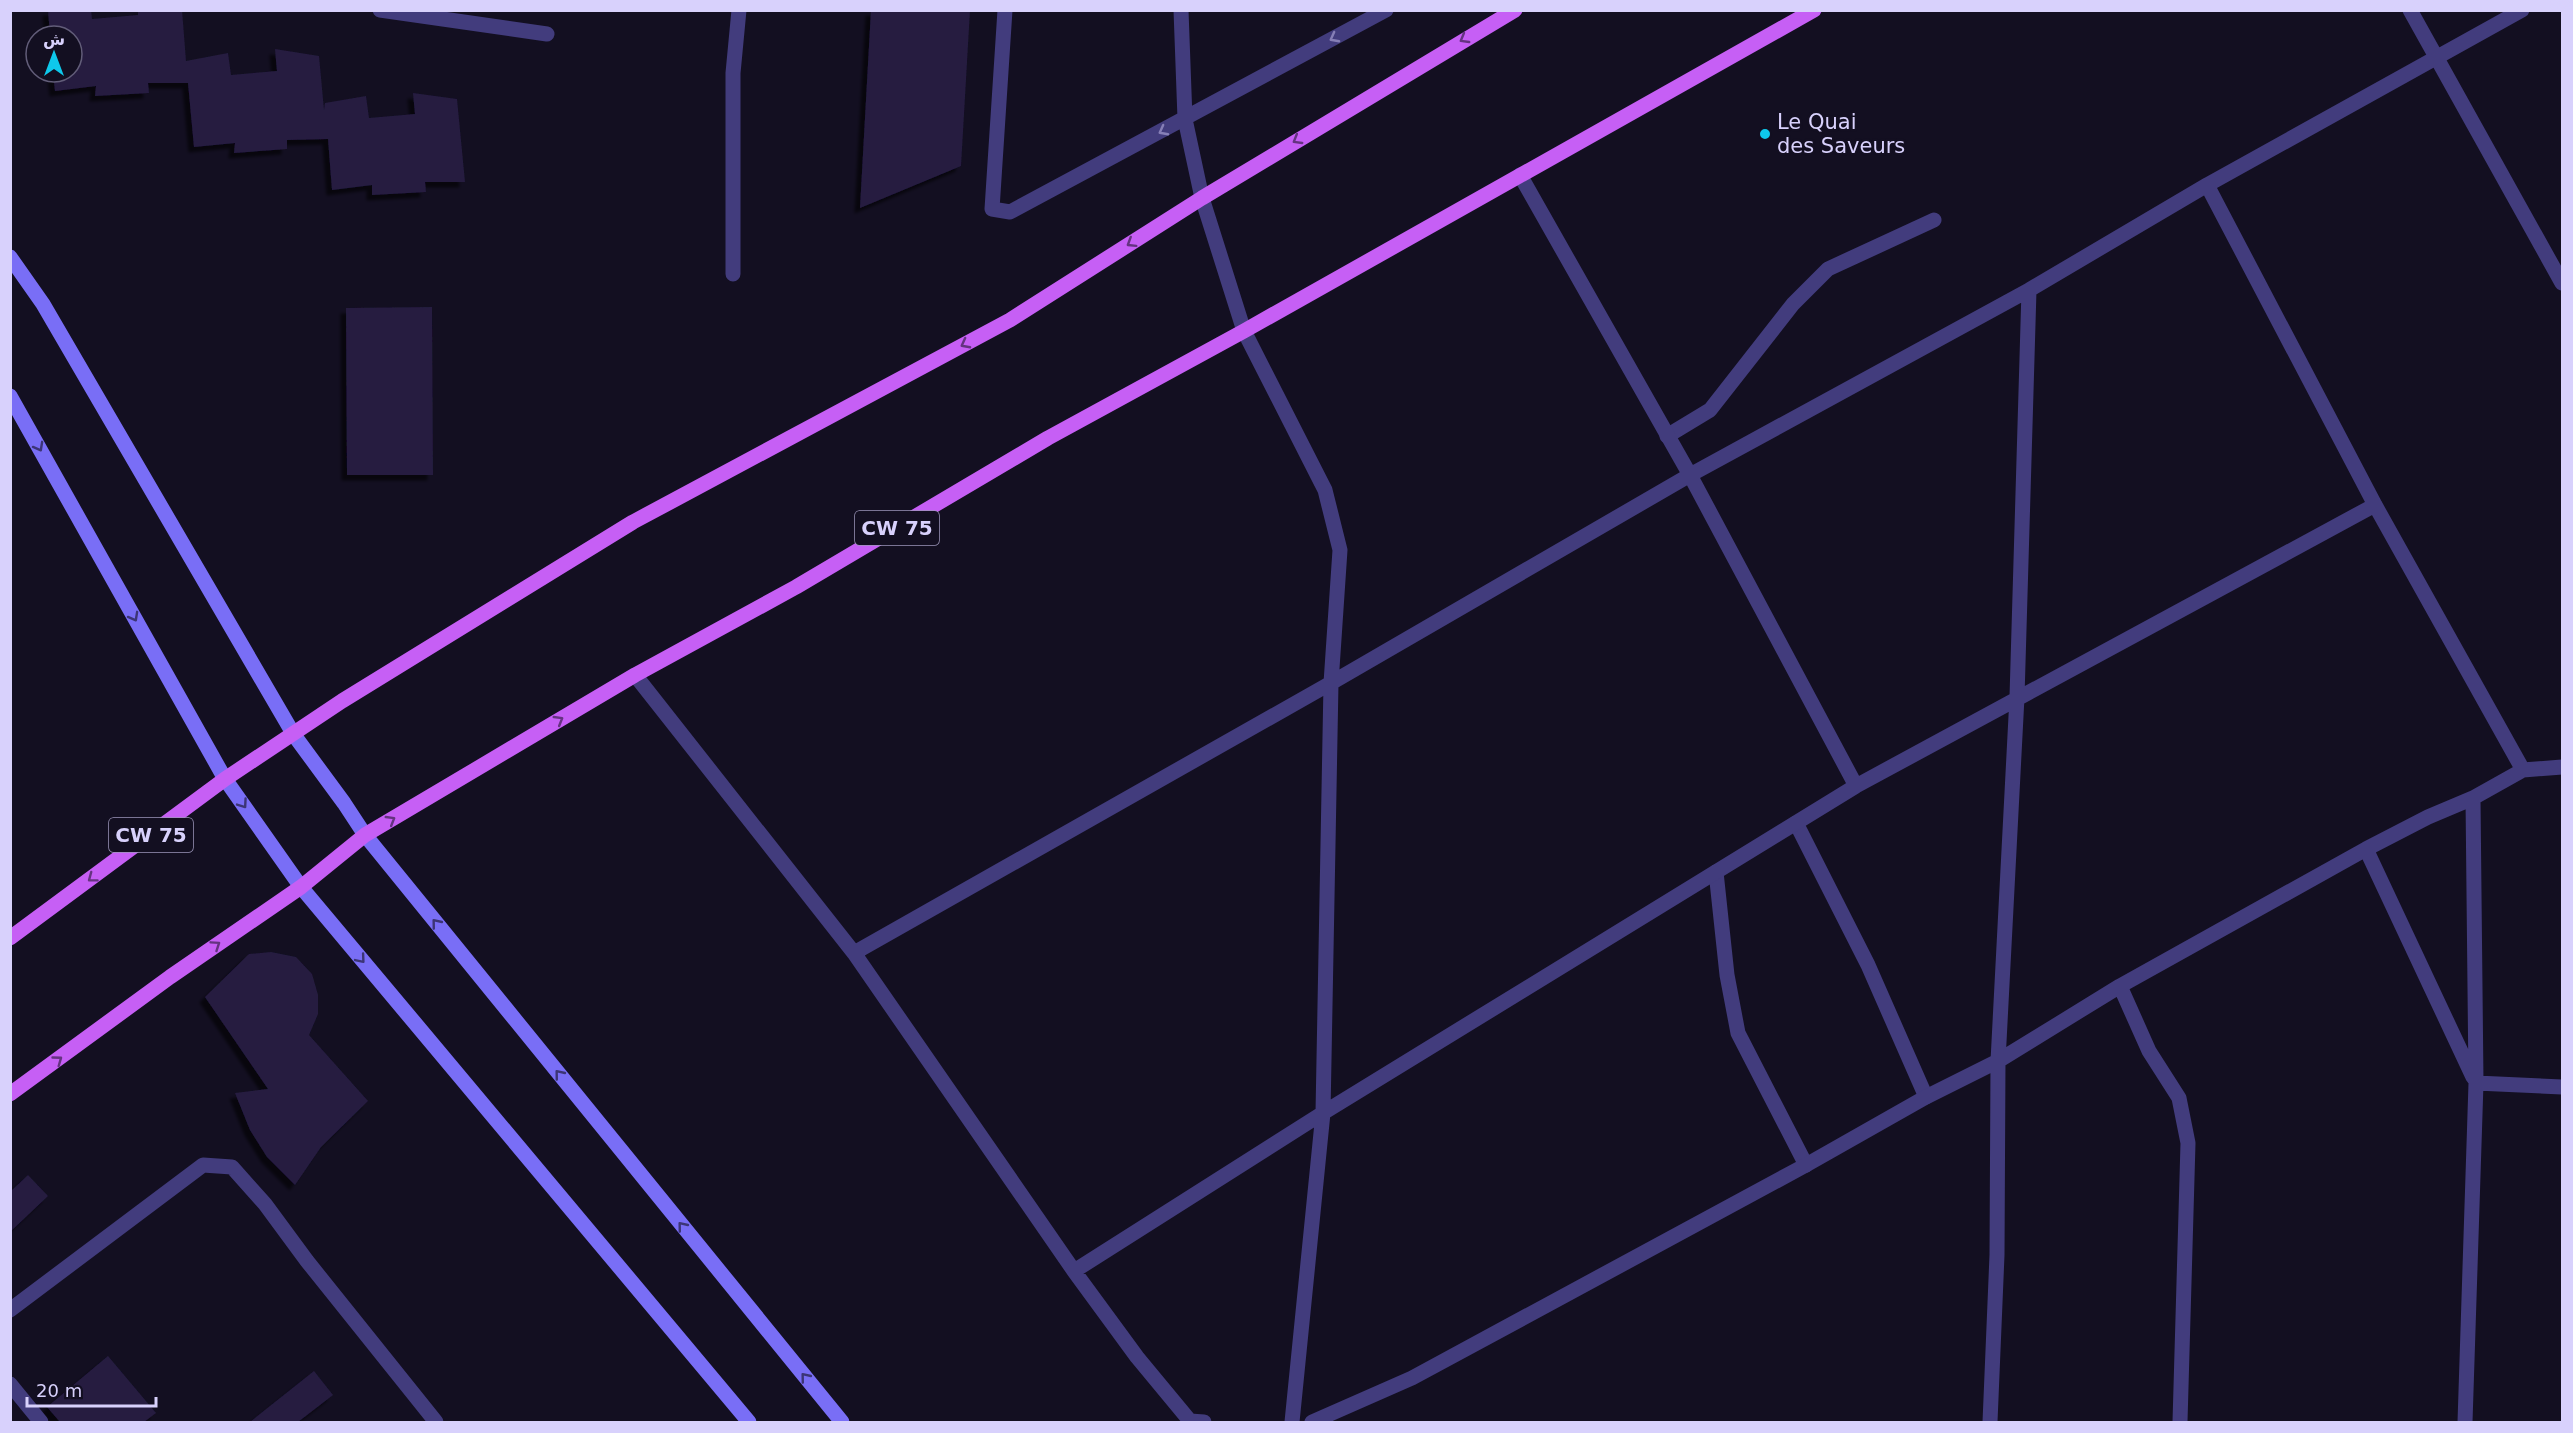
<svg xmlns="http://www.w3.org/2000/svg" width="2573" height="1433" font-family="'DejaVu Sans',Cairo,sans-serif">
  <defs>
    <filter id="shadow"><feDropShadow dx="-5.5" dy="5.5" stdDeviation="1.5" flood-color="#0009"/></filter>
  </defs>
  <rect width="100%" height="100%" fill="#130f21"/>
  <path fill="#251c40" filter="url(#shadow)" d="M 48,10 L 91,10 L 92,19 L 138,15 L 138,10 L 182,10 L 186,61 L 228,53 L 231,75 L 277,71 L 275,49 L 319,56 L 324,110 L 325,103 L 366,96 L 369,118 L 415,114 L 413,93 L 457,99 L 465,182 L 425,182 L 426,192 L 372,195 L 372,185 L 332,190 L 328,139 L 287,140 L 287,149 L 234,153 L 235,143 L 194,147 L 188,83 L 148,83 L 149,93 L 95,96 L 96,86 L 55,91 L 53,72 L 72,72 L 72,36 L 50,36 Z
    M 871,10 L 970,10 L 961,166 L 860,208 Z
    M 432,307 L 433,475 L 347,475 L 346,308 Z
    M 271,952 L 296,957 L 312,974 L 318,995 L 318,1014 L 309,1035 L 368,1101 L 321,1147 L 295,1185 L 267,1157 L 250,1130 L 235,1093 L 268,1089 L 205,997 L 249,954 Z
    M 28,1175 L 48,1196 L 10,1232 L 10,1192 Z
    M 108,1356 L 156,1413 L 144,1422 L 60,1422 L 47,1407 Z
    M 314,1371 L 333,1395 L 298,1422 L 250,1422 Z"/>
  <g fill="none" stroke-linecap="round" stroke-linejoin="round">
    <path stroke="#423c7d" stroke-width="15" d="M 733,274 L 733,73 L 739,10
      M 1667,436 L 1710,410 L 1793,304 L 1828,269 L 1934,220
      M 1796,823 L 1868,965 L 1926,1097
      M 1716,872 L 1727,975 L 1738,1033 L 1806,1165"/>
    <path stroke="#423c7d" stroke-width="15" d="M 380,10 L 547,34
      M 1005,10 L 992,209 L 1010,212 L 1386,10
      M 1181,10 L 1185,119 L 1202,198 L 1244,331 L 1325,490 L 1340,550 L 1331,683 L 1323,1113 L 1292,1422
      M 2410,10 L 2562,283
      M 1520,175 L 1690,475 L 1856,786
      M 2207,185 L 2375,505 L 2523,770
      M 635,675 L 854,953 L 1074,1271 L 1137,1357 L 1190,1421 L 1204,1422
      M 2473,798 L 2476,1083
      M 2366,849 L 2473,1077
      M 854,953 L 1331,683 L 1690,475 L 2029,290 L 2207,185 L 2522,10
      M 2120,986 L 2149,1051 L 2179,1098 L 2188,1143 L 2180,1422
      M 1074,1271 L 1323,1113 L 1856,786 L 2375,505
      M 10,1310 L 203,1165 L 232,1167 L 265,1204 L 307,1261 L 436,1422
      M 10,1384 L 41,1422
      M 1312,1422 L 1412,1378 L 1806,1165 L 1926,1097 L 1998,1061 L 2120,986 L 2366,849 L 2428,817 L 2473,798 L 2523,770 L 2562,767
      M 1990,1422 L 1997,1255 L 1998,1061 L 2017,697 L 2029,290
      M 2465,1422 L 2476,1083 L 2562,1087"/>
    <path stroke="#796ef6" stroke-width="15" d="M 10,257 L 43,304 L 294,735 L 344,803 L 365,835 L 842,1422
      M 10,396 L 225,779 L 301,887 L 749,1422"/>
    <path stroke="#c65ff5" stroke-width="15" d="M 10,938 L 225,779 L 342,701 L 633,522 L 1010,320 L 1202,198 L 1515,10
      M 10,1094 L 170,977 L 301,887 L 365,835 L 635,675 L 796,587 L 1048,438 L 1244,331 L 1814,10"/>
  </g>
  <defs><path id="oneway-chevron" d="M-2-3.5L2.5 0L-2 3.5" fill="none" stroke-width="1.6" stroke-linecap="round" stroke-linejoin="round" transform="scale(1.5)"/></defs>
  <g stroke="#867fb6">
    <use href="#oneway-chevron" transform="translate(1334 38) rotate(152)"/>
    <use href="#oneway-chevron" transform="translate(1163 131) rotate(152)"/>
  </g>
  <g stroke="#643380">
    <use href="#oneway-chevron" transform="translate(1464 39) rotate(150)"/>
    <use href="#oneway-chevron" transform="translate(1297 140) rotate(149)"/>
    <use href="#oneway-chevron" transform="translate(1131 243) rotate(148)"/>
    <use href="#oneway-chevron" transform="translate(965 344) rotate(152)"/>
    <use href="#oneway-chevron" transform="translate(559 720) rotate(-31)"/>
    <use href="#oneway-chevron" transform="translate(391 820) rotate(-31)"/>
    <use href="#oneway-chevron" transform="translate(92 878) rotate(143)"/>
    <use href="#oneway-chevron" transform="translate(216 945) rotate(-34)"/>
    <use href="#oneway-chevron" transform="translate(58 1060) rotate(-36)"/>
  </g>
  <g stroke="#3c3576">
    <use href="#oneway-chevron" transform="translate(39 447) rotate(61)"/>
    <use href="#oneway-chevron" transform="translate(134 617) rotate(61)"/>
    <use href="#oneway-chevron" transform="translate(243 804) rotate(55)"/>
    <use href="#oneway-chevron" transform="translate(436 923) rotate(-129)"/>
    <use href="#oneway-chevron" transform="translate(361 959) rotate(50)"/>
    <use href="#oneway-chevron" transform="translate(559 1074) rotate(-129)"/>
    <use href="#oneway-chevron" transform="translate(682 1226) rotate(-129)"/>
    <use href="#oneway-chevron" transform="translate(805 1377) rotate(-129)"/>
  </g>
  <circle fill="#0ec8eb" stroke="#130f21" stroke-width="2" cx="1765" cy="134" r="6"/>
  <g text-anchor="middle" stroke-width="5" stroke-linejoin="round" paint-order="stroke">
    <g fill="#130f21" stroke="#9d97ba" stroke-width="1.5">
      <rect x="855" y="511" width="84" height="34" rx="4.5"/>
      <rect x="109" y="818" width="84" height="34" rx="4.5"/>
    </g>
    <g font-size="20" font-weight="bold" fill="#d8d1fc">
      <text x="897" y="535">CW 75</text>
      <text x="151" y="842">CW 75</text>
    </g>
    <g font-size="21" fill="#d8d1fc" stroke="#130f21" text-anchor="start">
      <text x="1777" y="129">Le Quai<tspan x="1777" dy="24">des Saveurs</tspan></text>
    </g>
  </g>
  <rect width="2573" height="1433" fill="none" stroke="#d8d1fc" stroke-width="24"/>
  <g transform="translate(54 54)"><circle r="28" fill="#130f21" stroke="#625d79" stroke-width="1.5"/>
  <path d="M0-4.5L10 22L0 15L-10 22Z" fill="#0ec8eb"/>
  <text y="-9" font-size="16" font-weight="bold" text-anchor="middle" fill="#d8d1fc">ش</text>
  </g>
  <path d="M27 1397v9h129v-9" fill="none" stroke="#d8d1fc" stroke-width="3"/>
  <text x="36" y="1397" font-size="18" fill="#d8d1fc" stroke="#130f21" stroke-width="4.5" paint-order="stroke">20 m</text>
</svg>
